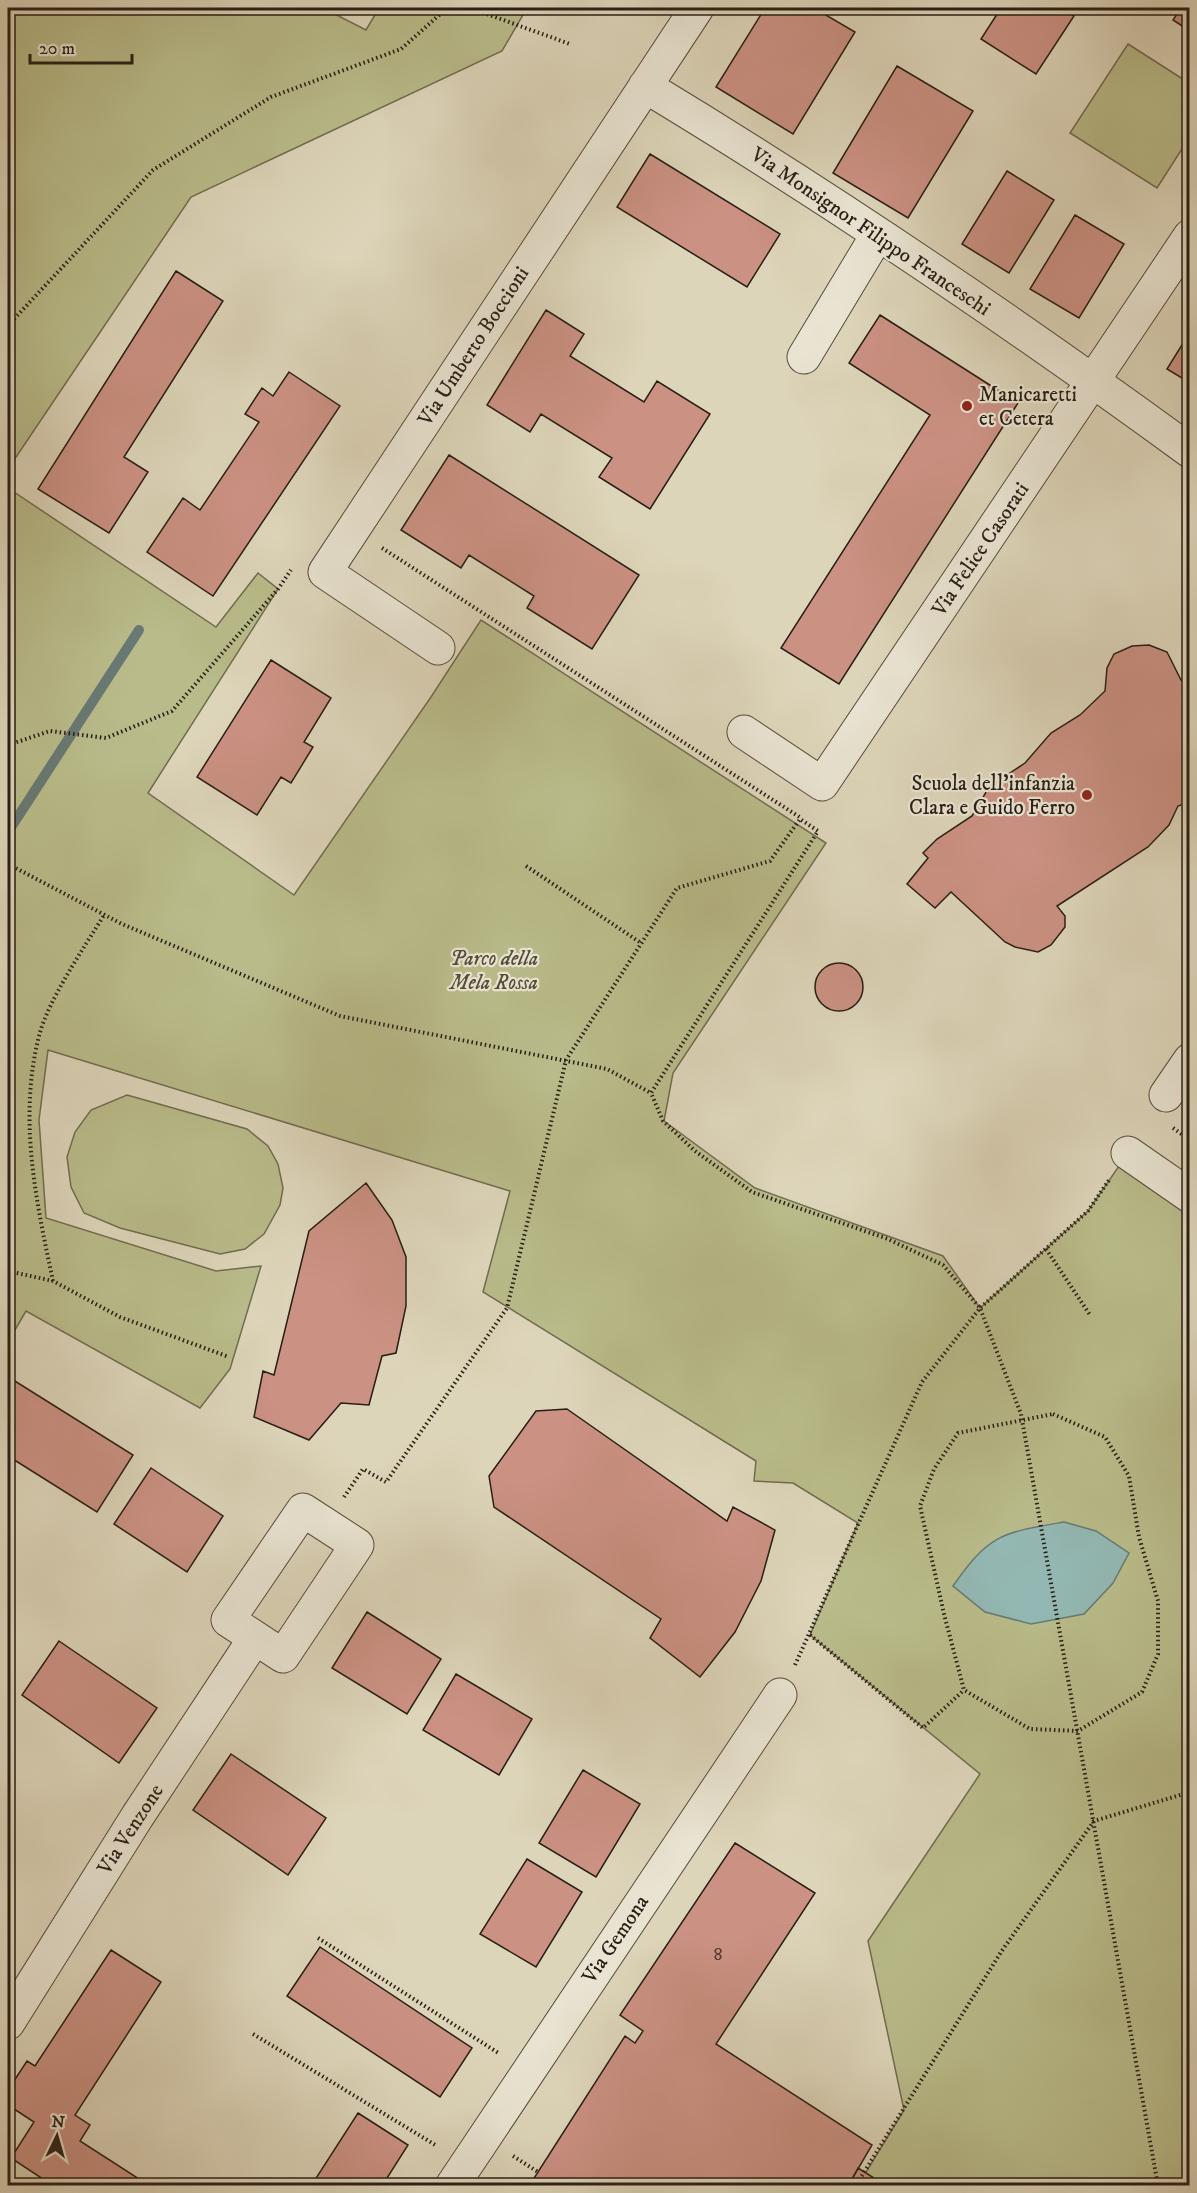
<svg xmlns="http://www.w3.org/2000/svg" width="1197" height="2193" font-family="'IM FELL DW Pica',serif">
  <rect width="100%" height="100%" fill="#ddd5ba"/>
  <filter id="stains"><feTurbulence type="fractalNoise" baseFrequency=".00333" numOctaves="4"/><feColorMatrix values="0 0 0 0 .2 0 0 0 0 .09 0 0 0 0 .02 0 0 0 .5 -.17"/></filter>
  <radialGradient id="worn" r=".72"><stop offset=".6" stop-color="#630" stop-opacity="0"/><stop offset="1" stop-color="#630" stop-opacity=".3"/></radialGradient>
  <path fill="#b9bb8a" stroke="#706c50" stroke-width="1.5" d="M 8,8 L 323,8 L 366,30 L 379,8 L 527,8 L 502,51 L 191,197 L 8,469 Z
    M 1128,44 L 1189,83 L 1189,138 L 1157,188 L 1070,133 Z
    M 8,488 L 216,627 L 258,573 L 278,589 L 148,793 L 294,895 L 431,697 L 481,620 L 826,843 L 673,1073 L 664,1121 L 755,1188 L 943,1256 L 980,1308 L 1088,1211 L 1128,1153 L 1189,1196 L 1189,2185 L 858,2185 L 904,2110 L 868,1941 L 980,1774 L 810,1635 L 858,1523 L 793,1483 L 754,1481 L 756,1461 L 483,1292 L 510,1191 L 48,1050 L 39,1120 L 46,1218 L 216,1271 L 261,1266 L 230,1369 L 200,1408 L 26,1311 L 8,1342 Z
    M 127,1095 L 247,1129 L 268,1146 L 278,1164 L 283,1188 L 280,1205 L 264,1234 L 245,1249 L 220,1254 L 120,1228 L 84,1213 L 71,1187 L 67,1157 L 75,1132 L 91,1110 Z"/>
  <path fill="#93b8b3" stroke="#687a74" stroke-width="1.5" d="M 1064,1522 L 1096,1531 L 1129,1553 L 1113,1583 L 1084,1614 L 1031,1624 L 985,1612 L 953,1586 C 990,1533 1002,1533 1064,1522 Z"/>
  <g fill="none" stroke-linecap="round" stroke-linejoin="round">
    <path stroke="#687a74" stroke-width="10" d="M 8,832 L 139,630"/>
  </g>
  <path fill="#cb9183" stroke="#281e15" stroke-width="1.5" d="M 765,8 L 814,8 L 855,32 L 793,134 L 716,87 Z
    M 1001,8 L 1060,8 L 1074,16 L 1036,74 L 981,39 Z
    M 1181,8 L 1190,8 L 1190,31 L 1173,20 Z
    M 897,66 L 973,111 L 908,218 L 833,173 Z
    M 650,154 L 780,234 L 747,287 L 617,207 Z
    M 1007,171 L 1054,200 L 1009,273 L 962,244 Z
    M 1075,215 L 1124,244 L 1079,318 L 1030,289 Z
    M 176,271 L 223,301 L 124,457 L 148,472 L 109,533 L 38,489 Z
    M 546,310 L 584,334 L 570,356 L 644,402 L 657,381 L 710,414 L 650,509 L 599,477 L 612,458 L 541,414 L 530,432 L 487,405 Z
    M 880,315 L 1018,403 L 839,684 L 781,648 L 930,415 L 849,363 Z
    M 1190,332 L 1190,383 L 1167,369 Z
    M 289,372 L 340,406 L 213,596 L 147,552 L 183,498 L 200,510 L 259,422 L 245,414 L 262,388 L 273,396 Z
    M 449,455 L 639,575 L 592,649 L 527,608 L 534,596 L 469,555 L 461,568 L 401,530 Z
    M 1149,645 L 1167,652 L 1181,680 L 1190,688 L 1190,802 L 1178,806 L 1169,825 L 1148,847 L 1057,906 L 1065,916 L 1065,927 L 1051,945 L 1038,952 L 1015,947 L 1005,942 L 951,892 L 935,908 L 907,884 L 928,858 L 923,853 L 937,839 L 972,816 L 989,787 L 1025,763 L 1051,733 L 1080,715 L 1105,691 L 1107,668 L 1114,654 L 1132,646 Z
    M 271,660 L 331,698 L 304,742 L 313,747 L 291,783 L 281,777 L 257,815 L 197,777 Z
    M815 987a24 24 0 1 1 48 0a24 24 0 1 1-48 0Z
    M 366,1183 L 392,1220 L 406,1257 L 406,1306 L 396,1353 L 382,1356 L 369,1405 L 341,1403 L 309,1440 L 254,1417 L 263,1371 L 274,1375 L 309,1231 Z
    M 10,1378 L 133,1455 L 97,1512 L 8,1456 L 8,1382 Z
    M 567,1409 L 727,1521 L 733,1507 L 775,1530 L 761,1581 L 735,1632 L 700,1677 L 650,1638 L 661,1619 L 494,1507 L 489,1476 L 536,1411 Z
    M 151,1468 L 223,1516 L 187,1572 L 114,1524 Z
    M 367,1612 L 441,1659 L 407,1714 L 332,1668 Z
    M 59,1641 L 157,1708 L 119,1763 L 22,1695 Z
    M 456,1674 L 532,1719 L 499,1775 L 423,1730 Z
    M 231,1754 L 326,1818 L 288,1875 L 193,1810 Z
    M 583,1770 L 640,1804 L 596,1877 L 539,1843 Z
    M 735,1843 L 815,1893 L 716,2044 L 872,2145 L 848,2186 L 529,2186 L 625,2036 L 635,2043 L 643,2031 L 620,2015 Z
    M 527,1859 L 582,1892 L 536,1967 L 480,1934 Z
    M 320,1947 L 472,2048 L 440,2097 L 287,1996 Z
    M 111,1950 L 161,1982 L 75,2115 L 90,2125 L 80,2141 L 150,2186 L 47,2186 L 49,2183 L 11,2158 L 34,2122 L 8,2105 L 8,2090 L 27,2061 L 35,2066 Z
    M 358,2113 L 408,2145 L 382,2186 L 311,2186 Z
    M 858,2168 L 874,2178 L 879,2186 L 848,2186 Z"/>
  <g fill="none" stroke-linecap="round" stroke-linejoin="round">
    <defs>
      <path id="minor" d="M 645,86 C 832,199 1013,322 1190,451
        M 804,357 L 878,234
        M 438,648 L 325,572 L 697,8
        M 744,732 L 822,784 L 1190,236
        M 1166,1095 L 1190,1060
        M 1128,1153 L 1190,1196
        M 303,1510 L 357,1545 L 283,1656 L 228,1620 Z
        M 8,2023 L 137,1817 L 255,1638
        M 452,2186 L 780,1695"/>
    </defs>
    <use href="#minor" stroke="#554c3e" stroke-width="35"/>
    <path stroke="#281e15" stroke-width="4" stroke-dasharray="1.5 3" stroke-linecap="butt" d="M 470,8 L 570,44
      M 8,331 L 14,319 L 153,170 L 271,97 L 401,49 L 447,8
      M 382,548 L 801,818
      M 8,745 L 50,731 L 106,738 L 172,711 L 278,589 L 291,570
      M 8,864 L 122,924 L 340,1016 L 607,1069 L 651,1093
      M 526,866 L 641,943
      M 1173,1128 L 1190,1140
      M 1046,1249 L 1090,1315
      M 8,1271 L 53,1281 L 120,1317 L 229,1357
      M 53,1281 C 36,1201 18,1118 39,1036 C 48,1000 84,948 104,915
      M 1053,1414 L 1105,1437 L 1129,1476 L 1139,1537 L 1158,1601 L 1158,1654 L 1142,1692 L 1078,1731 L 1030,1729 L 964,1690 L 944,1614 L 920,1506 L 934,1469 L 958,1433 Z
      M 344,1497 L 363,1469 L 386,1482 L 507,1308 L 566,1060 L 677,888 L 770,861 L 800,819 L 818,831 L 651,1093 L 663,1121 L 695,1151 L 752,1192 L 888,1239 L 943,1265 L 980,1308 L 1021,1414 L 1158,2186
      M 810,1635 L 923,1728 L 964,1690
      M 795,1665 L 922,1382 L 980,1308 L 1088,1211 L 1109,1180
      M 318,1938 L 500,2054
      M 253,2034 L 437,2146
      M 513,2156 L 538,2172
      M 863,2186 L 858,2182 L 1001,1952 L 1094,1821 L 1190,1792"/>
    <use href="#minor" stroke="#e9e4d2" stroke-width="33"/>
  </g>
  <g fill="#8f2418" stroke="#e9e4d2" stroke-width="2">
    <circle cx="967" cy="406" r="6"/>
    <circle cx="1087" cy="795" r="6"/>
  </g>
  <g text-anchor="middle" stroke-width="4.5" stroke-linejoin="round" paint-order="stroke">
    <g font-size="18" fill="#513b30">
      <text x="718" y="1960">8</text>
    </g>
    <g font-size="21" fill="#281e15" stroke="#e9e4d2">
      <text transform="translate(871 231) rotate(34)" y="7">Via Monsignor Filippo Franceschi</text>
      <text transform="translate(473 346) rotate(-57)" y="7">Via Umberto Boccioni</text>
      <text transform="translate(980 549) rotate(-56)" y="7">Via Felice Casorati</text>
      <text transform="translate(130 1829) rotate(-57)" y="7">Via Venzone</text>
      <text transform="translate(615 1939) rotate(-56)" y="7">Via Gemona</text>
    </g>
    <g font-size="21" fill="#281e15" stroke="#e9e4d2" text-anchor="start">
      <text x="979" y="401">Manicaretti<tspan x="979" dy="24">et Cetera</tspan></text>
      <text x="1075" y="790" text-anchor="end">Scuola dell'infanzia<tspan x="1075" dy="24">Clara e Guido Ferro</tspan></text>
    </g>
    <g font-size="21" font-style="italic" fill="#544d38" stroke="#e9e4d2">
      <text x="494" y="965">Parco della<tspan x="494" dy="24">Mela Rossa</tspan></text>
    </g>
  </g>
  <rect width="1197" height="2193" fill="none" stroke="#ddd5ba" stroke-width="30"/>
  <rect x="9" y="9" width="1179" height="2175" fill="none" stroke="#281e15" stroke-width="3"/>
  <rect x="15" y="15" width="1167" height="2163" fill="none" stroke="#281e15" stroke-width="1.5"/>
  <g transform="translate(57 2136) rotate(5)" stroke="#e9e4d2" stroke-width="4.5" paint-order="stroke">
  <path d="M0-4.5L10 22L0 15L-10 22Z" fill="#281e15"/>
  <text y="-9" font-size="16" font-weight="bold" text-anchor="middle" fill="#281e15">N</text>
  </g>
  <path d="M30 54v9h102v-9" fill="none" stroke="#281e15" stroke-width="3"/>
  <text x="39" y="54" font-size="18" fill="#281e15" stroke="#e9e4d2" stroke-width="4.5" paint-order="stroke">20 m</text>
  <rect width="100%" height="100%" filter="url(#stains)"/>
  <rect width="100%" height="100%" fill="url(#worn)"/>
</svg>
